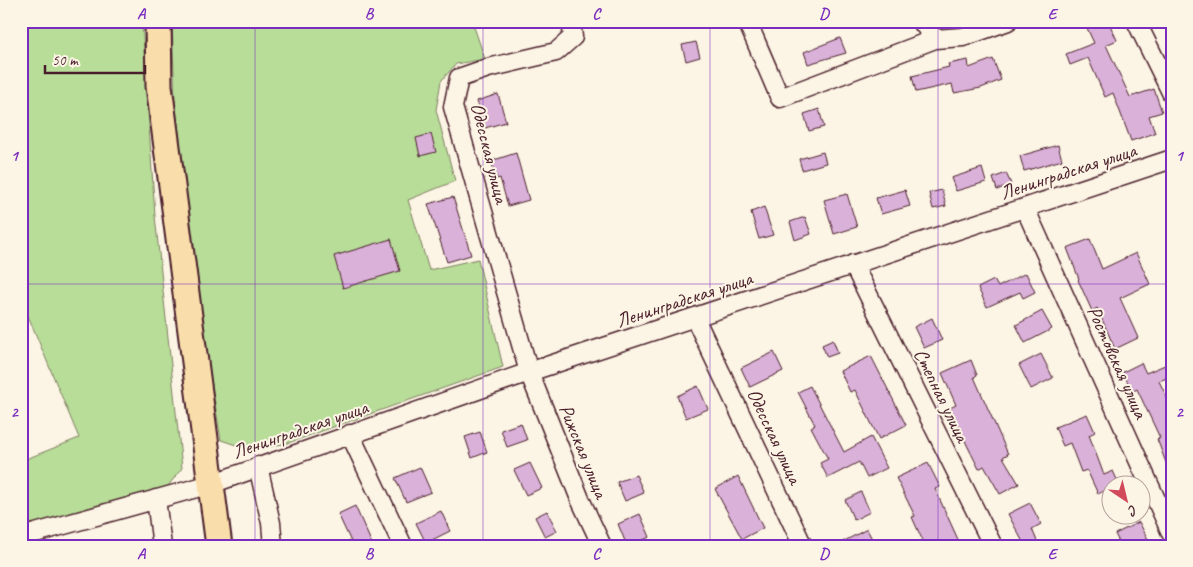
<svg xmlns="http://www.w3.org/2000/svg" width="1193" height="567" font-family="Caveat,sans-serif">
  <rect width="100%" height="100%" fill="#fcf5e5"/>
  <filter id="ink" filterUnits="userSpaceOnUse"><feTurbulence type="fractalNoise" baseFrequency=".02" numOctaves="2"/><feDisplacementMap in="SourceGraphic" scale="10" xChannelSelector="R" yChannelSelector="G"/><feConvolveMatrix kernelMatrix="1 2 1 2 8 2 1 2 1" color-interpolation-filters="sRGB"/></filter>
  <g filter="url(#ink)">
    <path fill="#b7dd98" stroke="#807e62" d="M 21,21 L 142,21 L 155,216 L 182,468 L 168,486 L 85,509 L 21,530 L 21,461 L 79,438 L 21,299 Z
      M 172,21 L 472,21 L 485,59 L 456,64 L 441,81 L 436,110 L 455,181 L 408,200 L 429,270 L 478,259 L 503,367 L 288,443 L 251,450 L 221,440 L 206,350 L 175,101 Z"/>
    <path fill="#d9b1d9" stroke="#4a1f2b" d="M 1096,21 L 1108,21 L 1117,40 L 1106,45 L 1130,97 L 1154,89 L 1162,112 L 1149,116 L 1155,133 L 1131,141 L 1113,93 L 1105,97 L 1088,58 L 1070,65 L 1066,54 L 1094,43 L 1086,26 Z
      M 840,38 L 846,53 L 808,64 L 804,52 Z
      M 696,42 L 700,57 L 686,61 L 682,45 Z
      M 993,59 L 1001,80 L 981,88 L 954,93 L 952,84 L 916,92 L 912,76 L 949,67 L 948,64 L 968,60 L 969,68 Z
      M 498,94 L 506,122 L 485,128 L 477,101 Z
      M 819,109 L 824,127 L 809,131 L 804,114 Z
      M 431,134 L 436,152 L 420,156 L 416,138 Z
      M 1058,145 L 1062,160 L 1024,171 L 1020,156 Z
      M 823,152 L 826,163 L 802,170 L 799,159 Z
      M 516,153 L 529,200 L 508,206 L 500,178 L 497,179 L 491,161 Z
      M 982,168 L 986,182 L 956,191 L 951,178 Z
      M 1006,173 L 1011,184 L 997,190 L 993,178 Z
      M 905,190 L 910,206 L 881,214 L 876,198 Z
      M 942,190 L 946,206 L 933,209 L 929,193 Z
      M 847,194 L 857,227 L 834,234 L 824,200 Z
      M 453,197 L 471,255 L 447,262 L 428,204 Z
      M 764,207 L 773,235 L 759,239 L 751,212 Z
      M 805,217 L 811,234 L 795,240 L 790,222 Z
      M 391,239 L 400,271 L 343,288 L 334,256 Z
      M 1090,239 L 1102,269 L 1136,253 L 1150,284 L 1120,298 L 1138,338 L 1115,349 L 1097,308 L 1092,311 L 1078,280 L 1079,279 L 1067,248 Z
      M 1026,273 L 1035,292 L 1023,298 L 1020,292 L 987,307 L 978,288 L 994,280 L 998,287 Z
      M 1042,311 L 1052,329 L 1025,343 L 1016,325 Z
      M 932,318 L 942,340 L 924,348 L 914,327 Z
      M 833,340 L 838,353 L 827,357 L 822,345 Z
      M 774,352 L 783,371 L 750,387 L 741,368 Z
      M 1041,354 L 1053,378 L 1031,389 L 1019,365 Z
      M 871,356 L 906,425 L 879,439 L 855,390 L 850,392 L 840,371 Z
      M 971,360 L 977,375 L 974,377 L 1008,454 L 1003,457 L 1019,484 L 1000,494 L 984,466 L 979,469 L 967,445 L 950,408 L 956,405 L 942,373 Z
      M 1172,362 L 1172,376 L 1159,381 L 1172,408 L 1172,419 L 1166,422 L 1172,435 L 1171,476 L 1157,439 L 1160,438 L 1137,389 L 1132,392 L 1123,372 L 1141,363 L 1146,373 Z
      M 698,386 L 708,409 L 686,418 L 677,396 Z
      M 810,386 L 844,452 L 871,437 L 887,468 L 867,478 L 859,462 L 828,478 L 820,463 L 828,459 L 811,427 L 815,425 L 798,392 Z
      M 1087,414 L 1095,432 L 1089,435 L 1104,475 L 1113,471 L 1119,484 L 1110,484 L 1110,488 L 1098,494 L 1087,470 L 1081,472 L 1070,443 L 1063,446 L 1055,427 Z
      M 521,423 L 527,440 L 507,447 L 501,430 Z
      M 480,432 L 487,452 L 472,458 L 465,437 Z
      M 530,463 L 542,488 L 526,495 L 514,470 Z
      M 928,463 L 940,487 L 935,489 L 961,546 L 925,546 L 912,517 L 915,516 L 896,478 Z
      M 420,467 L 431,492 L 406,502 L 395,478 Z
      M 636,475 L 644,493 L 625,501 L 617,482 Z
      M 738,476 L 763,528 L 742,539 L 715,489 Z
      M 861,492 L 870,512 L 854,520 L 845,500 Z
      M 1030,503 L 1041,524 L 1032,529 L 1039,546 L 1025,546 L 1008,514 Z
      M 355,506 L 373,546 L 353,546 L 338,514 Z
      M 441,511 L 450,531 L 426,543 L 416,523 Z
      M 547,511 L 557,531 L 545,537 L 535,517 Z
      M 640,514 L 650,537 L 627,546 L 618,524 Z
      M 1139,522 L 1149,541 L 1140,546 L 1121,546 L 1115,534 Z
      M 867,529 L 873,541 L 864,546 L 835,546 Z"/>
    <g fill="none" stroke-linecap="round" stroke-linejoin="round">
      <defs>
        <path id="minor" d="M 571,21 L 573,37 L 556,52 L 488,68 L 459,78 L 453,107 L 529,372 L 580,499 L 602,546
          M 747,21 L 780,98 L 935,39 L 963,37 L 1008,21
          M 921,21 L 935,39
          M 1136,21 L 1172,94
          M 1025,208 L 1172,535
          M 853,264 L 993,546
          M 695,318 L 803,546
          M 350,434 L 403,546
          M 258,466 L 271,523 L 273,546
          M 156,499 L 162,546
          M 21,537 L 211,484 L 529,372 L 1172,159"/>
        <path id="highway" d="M 158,21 L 159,86 L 219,546"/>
      </defs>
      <use href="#minor" stroke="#4a1f2b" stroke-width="21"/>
      <use href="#highway" stroke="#4a1f2b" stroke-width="29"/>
      <use href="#minor" stroke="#fcf5e5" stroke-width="18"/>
      <use href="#highway" stroke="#f9deab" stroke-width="25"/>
    </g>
  </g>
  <path fill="none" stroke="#7b2cbf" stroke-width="1" stroke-opacity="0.55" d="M 255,21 L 255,546M 483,21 L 483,546M 710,21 L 710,546M 938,21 L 938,546M 21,284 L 1172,284"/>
  <g text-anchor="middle" stroke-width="4" stroke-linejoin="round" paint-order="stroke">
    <g font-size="20" fill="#4a1f2b" stroke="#fcf5e5">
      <text transform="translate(490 153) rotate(76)" y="7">Одесская улица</text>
      <text transform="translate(1068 171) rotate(-18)" y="7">Ленинградская улица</text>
      <text transform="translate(684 299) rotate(-18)" y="7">Ленинградская улица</text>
      <text transform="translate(1118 362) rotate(66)" y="7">Ростовская улица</text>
      <text transform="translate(942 395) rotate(64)" y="7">Степная улица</text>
      <text transform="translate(300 429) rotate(-19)" y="7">Ленинградская улица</text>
      <text transform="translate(775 436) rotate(65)" y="7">Одесская улица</text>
      <text transform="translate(584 451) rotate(68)" y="7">Рижская улица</text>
    </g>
  </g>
  <rect width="1193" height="567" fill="none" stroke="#fcf5e5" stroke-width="55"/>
  <g transform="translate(1126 500) rotate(145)"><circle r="24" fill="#fcf5e5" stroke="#b59f9b"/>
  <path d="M0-4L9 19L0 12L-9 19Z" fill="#d1495b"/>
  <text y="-8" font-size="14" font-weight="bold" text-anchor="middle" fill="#4a1f2b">С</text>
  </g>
  <path d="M45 65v8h100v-8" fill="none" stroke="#4a1f2b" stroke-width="2.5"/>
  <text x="52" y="65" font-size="15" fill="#4a1f2b" stroke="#fcf5e5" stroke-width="4" paint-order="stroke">50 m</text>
  <rect x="28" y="28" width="1138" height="512" fill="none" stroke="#7b2cbf" stroke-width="2"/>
  <g font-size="16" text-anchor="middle" font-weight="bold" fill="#7b2cbf">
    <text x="141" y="19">A</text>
    <text x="369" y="19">B</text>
    <text x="596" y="19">C</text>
    <text x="824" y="19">D</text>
    <text x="1052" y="19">E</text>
    <text x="14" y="161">1</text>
    <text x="1179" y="161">1</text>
    <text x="14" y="417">2</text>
    <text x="1179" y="417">2</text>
    <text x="141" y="559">A</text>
    <text x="369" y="559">B</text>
    <text x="596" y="559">C</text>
    <text x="824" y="559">D</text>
    <text x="1052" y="559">E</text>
  </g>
</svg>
